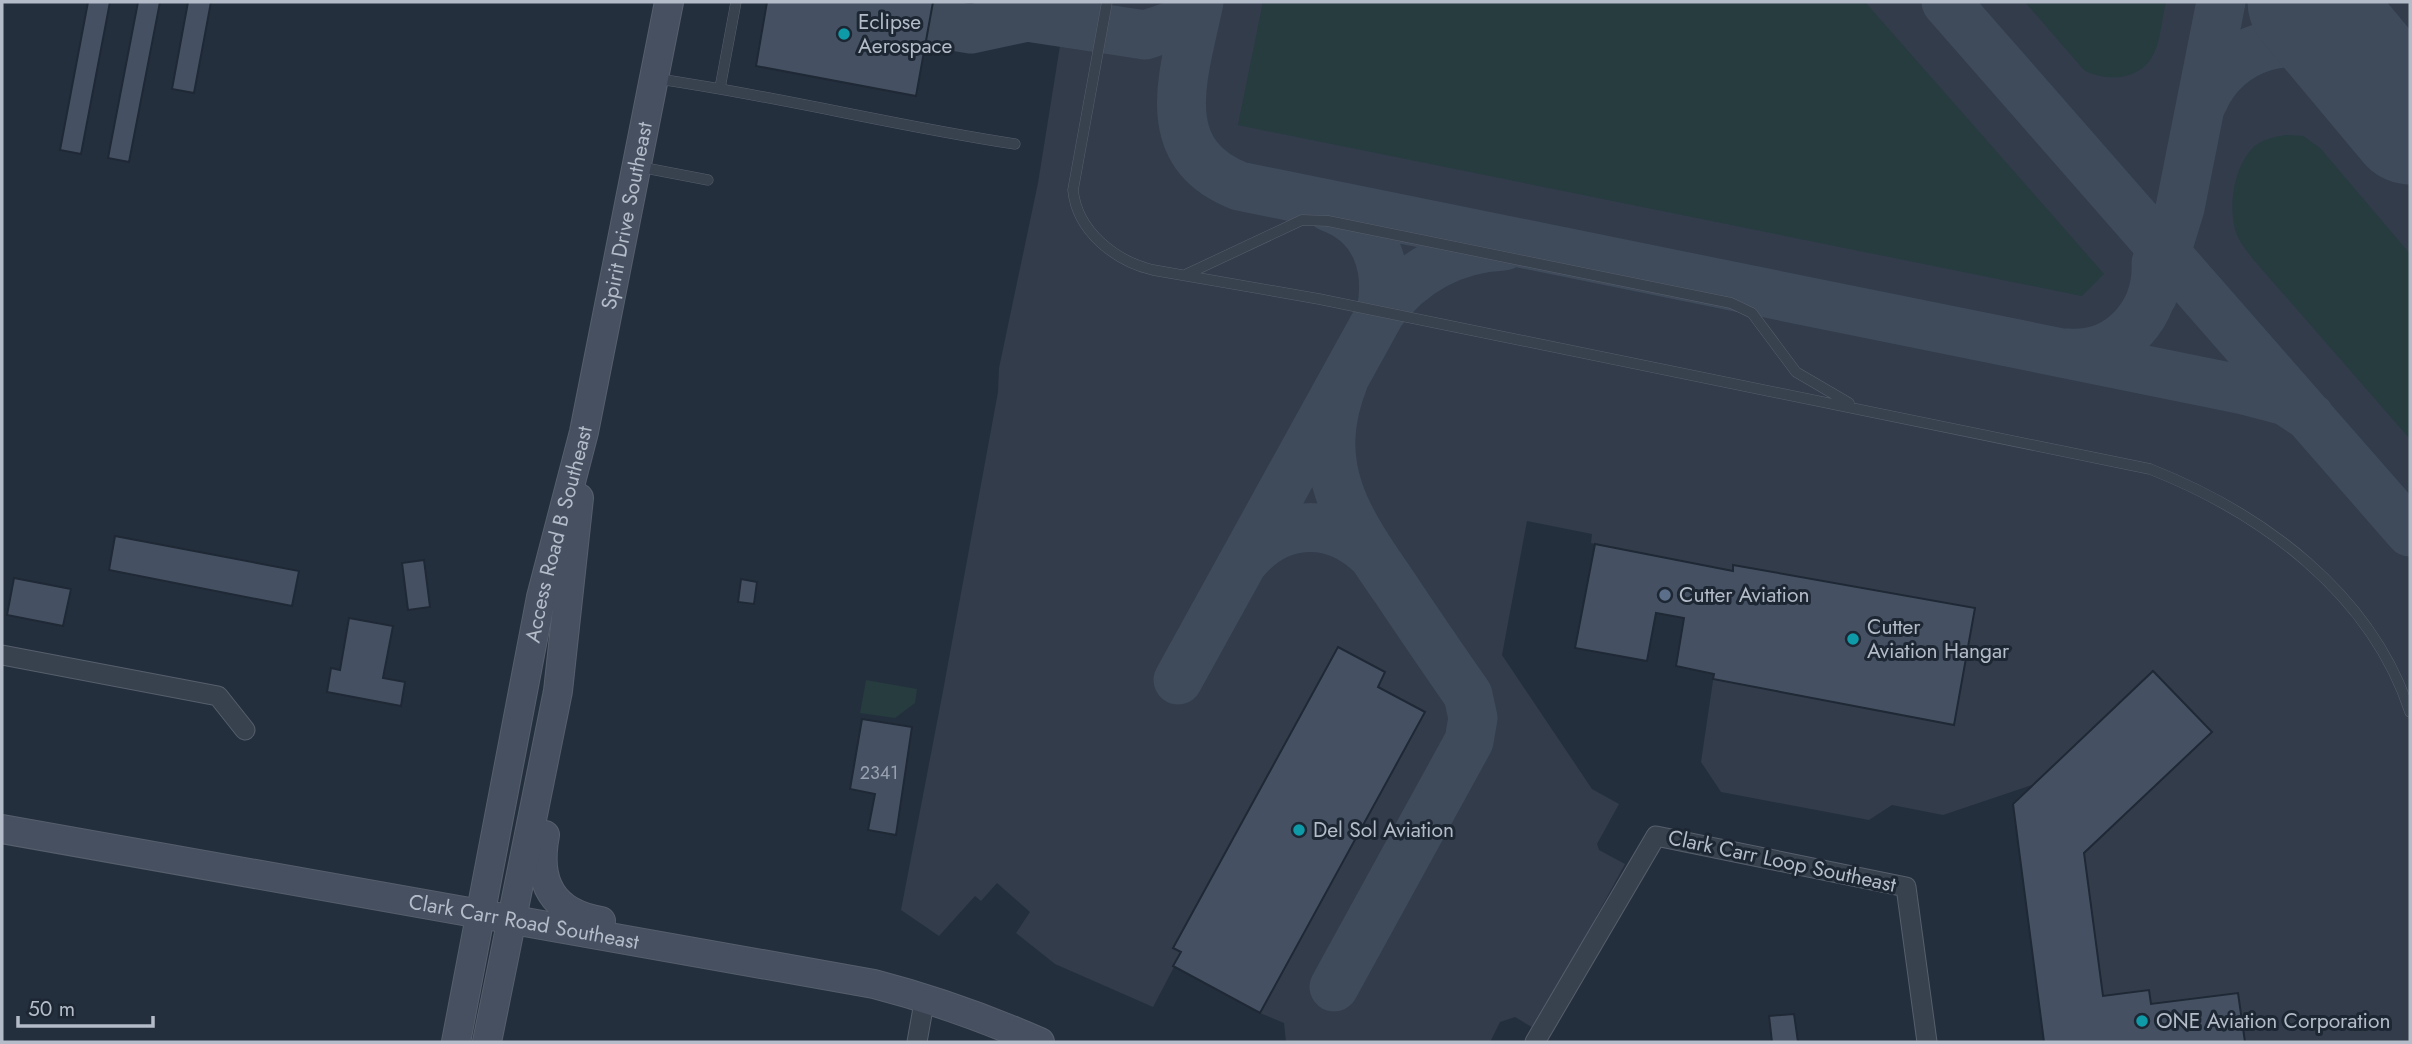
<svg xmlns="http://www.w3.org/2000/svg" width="2412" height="1044" font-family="Jost,sans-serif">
  <rect width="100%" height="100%" fill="#242f3e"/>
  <path fill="#323c4b" d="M 1067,2 L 2410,2 L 2410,1042 L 2044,1042 L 2013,804 L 2032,785 L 1943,815 L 1892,805 L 1869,820 L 1721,792 L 1701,762 L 1714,674 L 1676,666 L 1684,618 L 1656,613 L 1647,661 L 1575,648 L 1595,544 L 1591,543 L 1592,534 L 1527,521 L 1502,655 L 1592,789 L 1619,804 L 1597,844 L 1599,850 L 1625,864 L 1535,1029 L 1515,1017 L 1500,1022 L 1490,1042 L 1286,1042 L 1284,1023 L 1260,1013 L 1174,967 L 1153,1007 L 1055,964 L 1016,933 L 1030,912 L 997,883 L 981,901 L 975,896 L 939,936 L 901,910 L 943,691 L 998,392 L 999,368 L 1038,183 Z"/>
  <path fill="#263c3f" d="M 1263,2 L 1865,2 L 2104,274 L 2082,296 L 1238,125 Z
    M 2025,2 L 2166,2 C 2162,17 2161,36 2155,51 C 2143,80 2108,83 2084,70 Z
    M 2287,135 L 2303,136 L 2320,148 L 2410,254 L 2410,439 L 2253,259 C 2248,252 2241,244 2238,237 C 2226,211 2234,163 2256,145 C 2265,139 2277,136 2287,135 Z
    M 866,680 L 917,689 L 915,703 L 895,718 L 860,713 Z"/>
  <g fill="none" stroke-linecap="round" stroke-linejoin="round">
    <path stroke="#3f4a5a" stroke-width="49" d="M 1199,2 C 1185,71 1153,152 1239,186 L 2244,390 L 2286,401 L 2310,417
      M 1946,2 L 2410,532
      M 2311,2 L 2360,63
      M 940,24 L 971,29 L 1027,17 L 1145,35 L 1178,24 L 1197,2
      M 2203,102 C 2226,46 2295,25 2346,59 C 2368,73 2386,97 2404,116
      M 1329,207 C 1375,223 1390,266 1381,312
      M 2153,295 L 2180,208 L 2221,2
      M 2067,353 C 2120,357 2158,314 2156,263
      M 1245,560 C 1281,518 1334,517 1373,556
      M 1178,680 L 1381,312 C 1411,272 1454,248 1504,246
      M 1334,987 L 1469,741 L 1473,718 L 1468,695 C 1443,659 1419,624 1395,588 C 1347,519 1310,466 1344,380"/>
    <path stroke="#3f4a5a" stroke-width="121" d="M 2308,2 L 2410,124"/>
  </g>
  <path fill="#455162" stroke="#1f2835" stroke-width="2" d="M 88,2 L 110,2 L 81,154 L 60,150 Z
    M 138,2 L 160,2 L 129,162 L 108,158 Z
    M 188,2 L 211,2 L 194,93 L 172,89 Z
    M 767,2 L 933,2 L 916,96 L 756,66 Z
    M 115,536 L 299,571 L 292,606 L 109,570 Z
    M 1595,544 L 1733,571 L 1733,565 L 1975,608 L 1954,725 L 1713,679 L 1714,674 L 1676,666 L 1684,618 L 1656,613 L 1647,661 L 1575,648 Z
    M 424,560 L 430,607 L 408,610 L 402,563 Z
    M 14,578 L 71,589 L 63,626 L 7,615 Z
    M 741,579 L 757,582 L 754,604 L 738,602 Z
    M 349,618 L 393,626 L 383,678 L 405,682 L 401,706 L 327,692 L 331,668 L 340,670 Z
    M 1338,647 L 1385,672 L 1378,687 L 1425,712 L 1260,1013 L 1173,966 L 1181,952 L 1173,948 Z
    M 2153,671 L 2212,732 L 2084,853 L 2103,996 L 2149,990 L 2151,1004 L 2238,993 L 2245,1042 L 2044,1042 L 2013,804 Z
    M 862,719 L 912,727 L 896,835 L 868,830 L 875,794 L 850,789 Z
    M 1794,1014 L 1798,1042 L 1772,1042 L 1769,1016 Z"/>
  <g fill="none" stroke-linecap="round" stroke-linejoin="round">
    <defs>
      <path id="lane" d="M 1107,2 L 1073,190 C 1077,231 1115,261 1153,270 L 1319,299 L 2150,469 C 2262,513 2371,593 2410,712
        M 658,79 C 778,96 895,126 1015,144
        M 720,88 L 736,2
        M 640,167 L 708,180
        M 1187,274 L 1302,220 L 1328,221 L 1731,303 L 1752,313 L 1796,372 L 1849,403"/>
      <path id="street" d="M 2,655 L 218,696 L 245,730
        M 917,1042 L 925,997
        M 1535,1042 L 1656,836 L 1906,887 L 1927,1042"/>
      <g id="secondary">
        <path id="s1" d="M 2,829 L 874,984 C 932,999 985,1018 1040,1042"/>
        <path d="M 545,835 C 536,882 552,913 601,921"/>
        <path id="s2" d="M 456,1042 L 541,597 L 584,432 L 669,2"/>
        <path d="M 487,1042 L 558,691 L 579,498"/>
      </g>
    </defs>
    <use href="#lane" stroke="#565f6c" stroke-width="11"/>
    <use href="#street" stroke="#565f6c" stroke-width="21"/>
    <use href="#secondary" stroke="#565f6c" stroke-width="30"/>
    <use href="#lane" stroke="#38414e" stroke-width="10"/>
    <use href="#street" stroke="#38414e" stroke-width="19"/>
    <use href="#secondary" stroke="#465061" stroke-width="28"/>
  </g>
  <g fill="#0f9aa8" stroke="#1d2633" stroke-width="2.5">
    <circle cx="844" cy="34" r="7"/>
    <circle cx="1853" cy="639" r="7"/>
    <circle cx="1299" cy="830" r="7"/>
    <circle cx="2142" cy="1021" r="7"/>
  </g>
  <circle fill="#5c6f8a" stroke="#1d2633" stroke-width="2.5" cx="1665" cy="595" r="7"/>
  <g text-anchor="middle" stroke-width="6" stroke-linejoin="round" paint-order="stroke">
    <g font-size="18" fill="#98a1af">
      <text x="879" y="779">2341</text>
    </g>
    <g font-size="21" fill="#b4bcc9" stroke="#1d2633" text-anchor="start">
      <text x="858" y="29">Eclipse<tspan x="858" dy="24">Aerospace</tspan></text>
      <text x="1679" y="602">Cutter Aviation</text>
      <text x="1867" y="634">Cutter<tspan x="1867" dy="24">Aviation Hangar</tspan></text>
      <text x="1313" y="837">Del Sol Aviation</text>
      <text x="2156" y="1028">ONE Aviation Corporation</text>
    </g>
    <g font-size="21" fill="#b4bcc9" stroke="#1d2633">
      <text dy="7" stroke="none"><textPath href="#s2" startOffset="844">Spirit Drive Southeast</textPath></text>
      <text dy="7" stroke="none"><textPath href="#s2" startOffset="518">Access Road B Southeast</textPath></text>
      <text transform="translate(1782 861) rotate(12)" y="7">Clark Carr Loop Southeast</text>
      <text dy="7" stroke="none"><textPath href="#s1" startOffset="530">Clark Carr Road Southeast</textPath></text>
    </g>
  </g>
  <rect width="2412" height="1044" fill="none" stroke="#b4bcc9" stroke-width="7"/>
  <path d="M18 1016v10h135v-10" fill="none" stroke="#b4bcc9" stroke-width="3.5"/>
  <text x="28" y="1016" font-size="21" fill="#b4bcc9" stroke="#1d2633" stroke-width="5" paint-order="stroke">50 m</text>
</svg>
